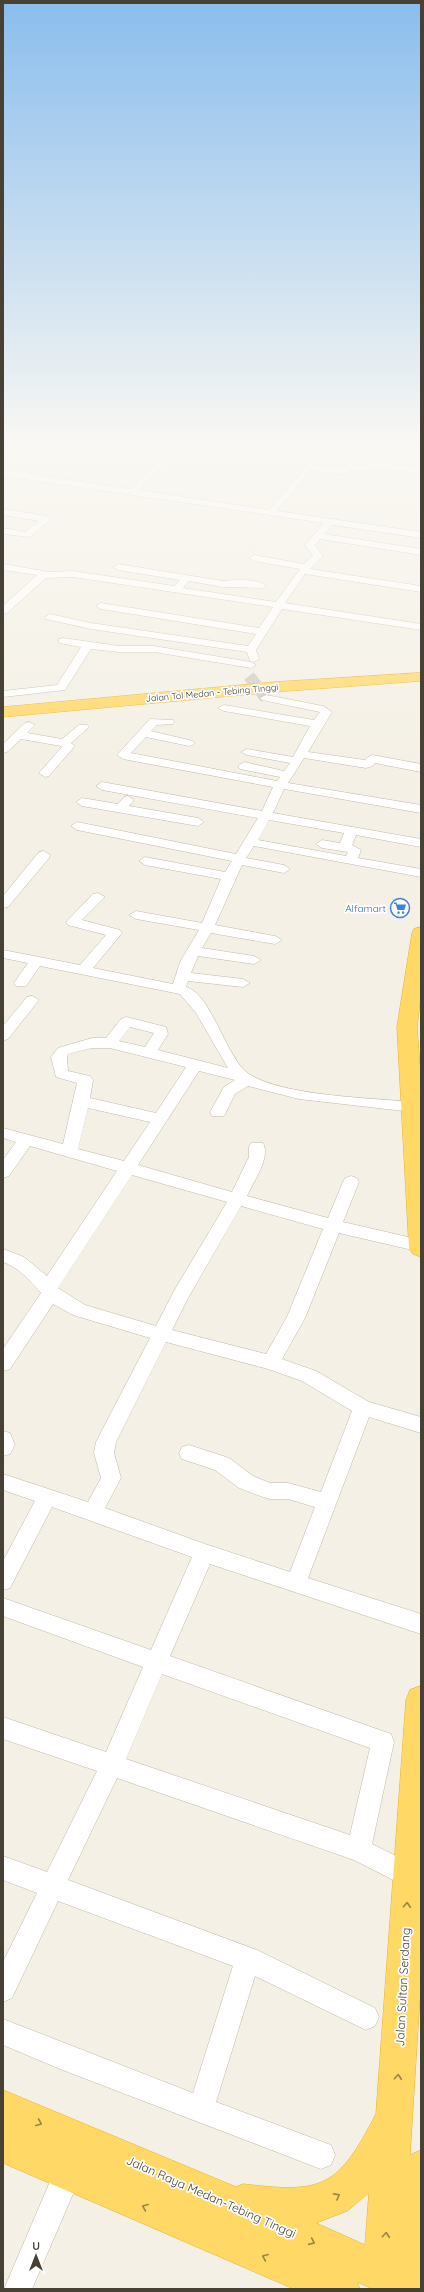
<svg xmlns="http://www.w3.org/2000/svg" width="424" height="2292" font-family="Quicksand,sans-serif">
  <rect width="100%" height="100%" fill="#f4f0e5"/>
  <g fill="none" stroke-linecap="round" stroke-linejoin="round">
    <path stroke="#d1cdc2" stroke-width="12" stroke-dasharray="12 6" stroke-linecap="butt" d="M 249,676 L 266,698"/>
    <defs>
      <path id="minor" d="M 173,449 L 182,449 L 139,490 L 269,510 L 317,454 L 296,449 L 332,449 L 316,465 L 343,469 L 350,464 L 364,466 L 370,461 L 421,468 L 421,474 L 372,467 L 369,471 L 352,470 L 345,475 L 311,470 L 277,511 L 421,532 L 421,538 L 333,525 L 324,534 L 421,549 L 421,555 L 320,539 L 315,545 L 323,556 L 310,569 L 421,586 L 421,592 L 305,574 L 285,603 L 421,624 L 421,630 L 282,609 L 256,650 L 259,659 L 254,662 L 250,661 L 247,652 L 91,629 L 46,619 L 45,617 L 50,614 L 91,623 L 248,646 L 256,634 L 101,609 L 96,606 L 101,603 L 259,628 L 273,607 L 73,577 L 46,578 L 7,613 L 3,614 L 3,606 L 37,575 L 3,570 L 3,564 L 49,572 L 73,571 L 174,586 L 180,580 L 118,570 L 113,567 L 118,564 L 223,581 C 234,580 258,578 266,586 L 264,588 L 223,587 L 189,581 L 183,588 L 276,602 L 300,569 L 254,561 L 249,558 L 254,555 L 304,564 L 313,556 L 305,545 L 324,523 L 3,476 L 3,470 L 130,489 Z
        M 273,449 L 282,449 L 275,454 L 271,452 Z
        M 344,449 L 364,449 C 360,453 348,453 344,449 Z
        M 365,449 L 383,449 L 421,456 L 421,462 Z
        M 3,509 L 46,516 L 51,519 L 30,537 L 3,534 L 3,528 L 25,532 L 39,521 L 3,515 Z
        M 63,638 L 119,646 L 154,646 L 251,662 L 256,665 L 251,668 L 154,652 L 119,652 L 91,649 L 65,690 L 3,697 L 3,691 L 57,685 L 81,647 L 59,643 L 59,639 Z
        M 266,695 L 323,706 L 332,712 L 308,752 L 365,760 L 368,757 L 372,755 L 421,764 L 421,772 L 375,763 L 373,766 L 366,768 L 304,758 L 288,783 L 421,805 L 421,813 L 284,789 L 273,813 L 421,839 L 421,847 L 356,835 L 352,845 L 361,850 L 358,858 L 421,869 L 421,877 L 254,846 L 246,858 L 284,865 L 290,869 L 284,873 L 242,865 L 215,925 L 275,936 L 282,940 L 275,944 L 211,933 L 202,948 L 254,956 L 261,960 L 254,964 L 198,956 L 191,973 L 243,979 L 250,983 L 243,987 L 188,981 L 186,987 C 212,994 226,1059 249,1074 C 283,1096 371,1098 413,1102 L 419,1103 L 421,1107 L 419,1111 L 413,1112 L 299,1099 L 248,1086 L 235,1094 L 224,1116 L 212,1116 L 210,1112 L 224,1087 L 235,1080 L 199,1071 L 138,1165 L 232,1192 L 249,1157 L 249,1147 L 251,1143 L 263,1143 C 271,1158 253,1182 247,1196 L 328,1218 L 343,1182 L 345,1178 L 351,1176 L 357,1178 L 359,1182 L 343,1222 L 421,1240 L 421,1252 L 339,1233 L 305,1318 L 282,1359 L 316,1371 L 369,1402 L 421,1417 L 421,1433 L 369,1417 L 308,1578 L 421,1614 L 421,1634 L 210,1564 L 170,1656 L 391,1734 L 394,1742 L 372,1844 L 418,1867 L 421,1876 L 418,1885 L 409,1888 L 354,1860 L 117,1778 L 68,1880 L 257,1950 L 375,2008 L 379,2017 L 375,2026 L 366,2030 L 255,1976 L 216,2102 L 331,2145 L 335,2155 L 331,2165 L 321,2169 L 60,2069 L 3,2045 L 3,2019 L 193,2093 L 233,1966 L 58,1901 L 12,1998 L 3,2002 L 3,1962 L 37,1893 L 3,1880 L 3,1856 L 47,1872 L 97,1771 L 3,1739 L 3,1717 L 106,1752 L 143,1667 L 3,1616 L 3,1598 L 151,1650 L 192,1557 L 52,1507 L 10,1588 L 3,1590 L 3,1561 L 35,1501 L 3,1490 L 3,1474 L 88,1502 L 101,1478 L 94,1453 L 96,1442 L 150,1338 L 73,1315 L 53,1304 L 10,1369 L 3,1371 L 3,1349 L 41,1293 C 30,1280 19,1268 3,1262 L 3,1249 L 24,1257 L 47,1276 L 117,1171 L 30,1146 L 9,1176 L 3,1178 L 3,1160 L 16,1142 L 3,1138 L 3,1128 L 63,1144 L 77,1083 L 56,1077 L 51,1057 L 58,1048 L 92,1038 L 106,1038 L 121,1019 L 126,1017 L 166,1027 L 168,1034 L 158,1050 L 228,1068 L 196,1013 L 180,994 L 40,966 L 26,986 L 16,986 L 14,983 L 28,963 L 3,958 L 3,950 L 80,965 L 106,935 L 68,925 L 66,922 L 93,894 L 98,893 L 105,897 L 82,920 L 120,930 L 122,933 L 93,968 L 173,984 L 180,962 L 199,930 L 136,919 L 129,915 L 136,911 L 202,923 L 221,879 L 145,865 L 139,861 L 145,857 L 225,872 L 232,861 L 77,830 L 71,826 L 77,822 L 236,854 L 258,818 L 102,790 L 96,786 L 102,782 L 262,811 L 273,787 L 123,759 L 117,755 L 150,719 L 173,720 L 175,722 L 173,724 L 157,725 L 151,731 L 193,741 L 195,743 L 193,745 L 189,746 L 146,737 L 131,753 L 277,781 L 280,777 L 240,769 L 238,766 L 244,762 L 284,771 L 290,763 L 247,755 L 241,752 L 247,749 L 293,757 L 310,726 L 224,711 L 218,708 L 224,705 L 314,720 L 320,712 L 262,700 L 260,698 ZM 269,820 L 344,833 L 340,843 L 322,840 L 316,844 L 322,848 L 348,852 L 346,856 L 258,840 ZM 130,1027 L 154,1033 L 145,1047 L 119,1041 ZM 92,1048 L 110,1048 L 186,1067 L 156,1113 L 90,1098 L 93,1080 L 90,1076 L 68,1071 L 67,1057 L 68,1054 ZM 88,1108 L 150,1122 L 124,1161 L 78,1149 ZM 132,1175 L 227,1202 L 174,1291 L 156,1326 L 85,1305 L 58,1288 ZM 241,1206 L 323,1229 L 287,1317 L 266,1354 L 172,1330 L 188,1298 ZM 166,1342 L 268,1369 L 302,1381 L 352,1411 L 321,1492 L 288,1483 L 270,1483 L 253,1476 L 229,1458 L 189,1445 L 182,1447 L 179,1453 L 182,1459 L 215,1470 L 239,1488 L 263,1497 L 270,1499 L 288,1499 L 315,1507 L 290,1572 L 205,1544 L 105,1508 L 121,1478 L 114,1453 L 116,1442 ZM 162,1674 L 370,1748 L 350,1835 L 126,1759 Z
        M 29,722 L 35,725 L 27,733 L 62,739 L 79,725 L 87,725 L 89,727 L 71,743 L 75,746 L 73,748 L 49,776 L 45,777 L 39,773 L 62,747 L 61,746 L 21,739 L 7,752 L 3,753 L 3,744 L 25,723 Z
        M 128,796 L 134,800 L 129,806 L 198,818 L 204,822 L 198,826 L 82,806 L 76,802 L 82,798 L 118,804 L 124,797 Z
        M 44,851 L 50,855 L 49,858 L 8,907 L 3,908 L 3,896 L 39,852 Z
        M 32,996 L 39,1000 L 8,1039 L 3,1041 L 3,1026 L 27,997 Z
        M 3,1431 L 10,1433 L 15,1445 L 10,1454 L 3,1456 Z
        M 68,2159 L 78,2163 L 82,2173 L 32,2289 L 4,2289 L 58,2163 Z"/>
      <path id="highway" d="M 421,673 L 421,681 L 274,692 L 3,717 L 3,707 L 274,682 Z
        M 421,927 L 421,994 L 417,1027 L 421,1082 L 421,1257 L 413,1254 L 409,1248 L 397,1027 L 412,933 L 414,929 Z
        M 421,1686 L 421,1980 L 410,2155 L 421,2150 L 421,2289 L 373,2289 L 357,2282 L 360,2289 L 294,2289 L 3,2163 L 3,2090 L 236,2187 L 243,2184 C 324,2194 338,2187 376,2114 L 406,1700 L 410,1690 ZM 369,2193 L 365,2245 L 316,2223 L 347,2211 Z"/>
    </defs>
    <use href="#minor" stroke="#c0b9a7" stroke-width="1"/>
    <use href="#highway" stroke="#e7b12c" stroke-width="1"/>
    <use href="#minor" fill="#fff" fill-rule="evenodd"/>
    <use href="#highway" fill="#ffd865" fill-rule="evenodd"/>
  </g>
  <defs><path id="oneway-chevron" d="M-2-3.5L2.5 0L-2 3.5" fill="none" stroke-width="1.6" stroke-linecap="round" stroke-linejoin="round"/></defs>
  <g stroke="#99854a">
    <use href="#oneway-chevron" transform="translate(407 1905) rotate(-87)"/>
    <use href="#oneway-chevron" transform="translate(398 2077) rotate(-86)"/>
    <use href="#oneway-chevron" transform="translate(39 2123) rotate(23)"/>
    <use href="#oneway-chevron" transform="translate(337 2196) rotate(-29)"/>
    <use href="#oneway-chevron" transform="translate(145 2207) rotate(-157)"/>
    <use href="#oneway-chevron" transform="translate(386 2235) rotate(-85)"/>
    <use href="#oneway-chevron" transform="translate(312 2242) rotate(24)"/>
    <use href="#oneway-chevron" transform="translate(265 2257) rotate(-157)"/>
  </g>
  <linearGradient id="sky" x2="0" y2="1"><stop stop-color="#8abded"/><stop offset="0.58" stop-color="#faf8f3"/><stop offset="1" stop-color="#faf8f3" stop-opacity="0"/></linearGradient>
  <rect width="424" height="770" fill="url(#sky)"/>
  <defs>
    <symbol id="supermarket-ring" viewBox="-11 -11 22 22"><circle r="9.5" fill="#fff" stroke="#3f7fe0" stroke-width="1.5"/><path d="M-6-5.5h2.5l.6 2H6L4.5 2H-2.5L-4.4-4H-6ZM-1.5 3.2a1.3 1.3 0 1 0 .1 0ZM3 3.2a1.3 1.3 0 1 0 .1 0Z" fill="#3f7fe0"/></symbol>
  </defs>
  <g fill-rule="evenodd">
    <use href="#supermarket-ring" x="389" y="897" width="22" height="22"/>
  </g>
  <g text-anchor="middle" stroke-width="3.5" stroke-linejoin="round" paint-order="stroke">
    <g font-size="9" fill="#464134" stroke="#fff">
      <text transform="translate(212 693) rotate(-5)" y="3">Jalan Tol Medan - Tebing Tinggi</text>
    </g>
    <g font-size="10" fill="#366cbe" stroke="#fff" text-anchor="end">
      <text x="386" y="912">Alfamart</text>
    </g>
    <g font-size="12" fill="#464134" stroke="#fff">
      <text transform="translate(403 1987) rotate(-87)" y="4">Jalan Sultan Serdang</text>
      <text transform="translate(211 2197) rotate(24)" y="4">Jalan Raya Medan-Tebing Tinggi</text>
    </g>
  </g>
  <rect width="424" height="2292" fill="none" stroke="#464134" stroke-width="8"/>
  <g transform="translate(36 2256)" stroke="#ffffff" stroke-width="3" paint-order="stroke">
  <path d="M0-3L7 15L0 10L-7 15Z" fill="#464134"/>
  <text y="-6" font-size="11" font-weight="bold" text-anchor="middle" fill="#464134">U</text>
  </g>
</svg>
